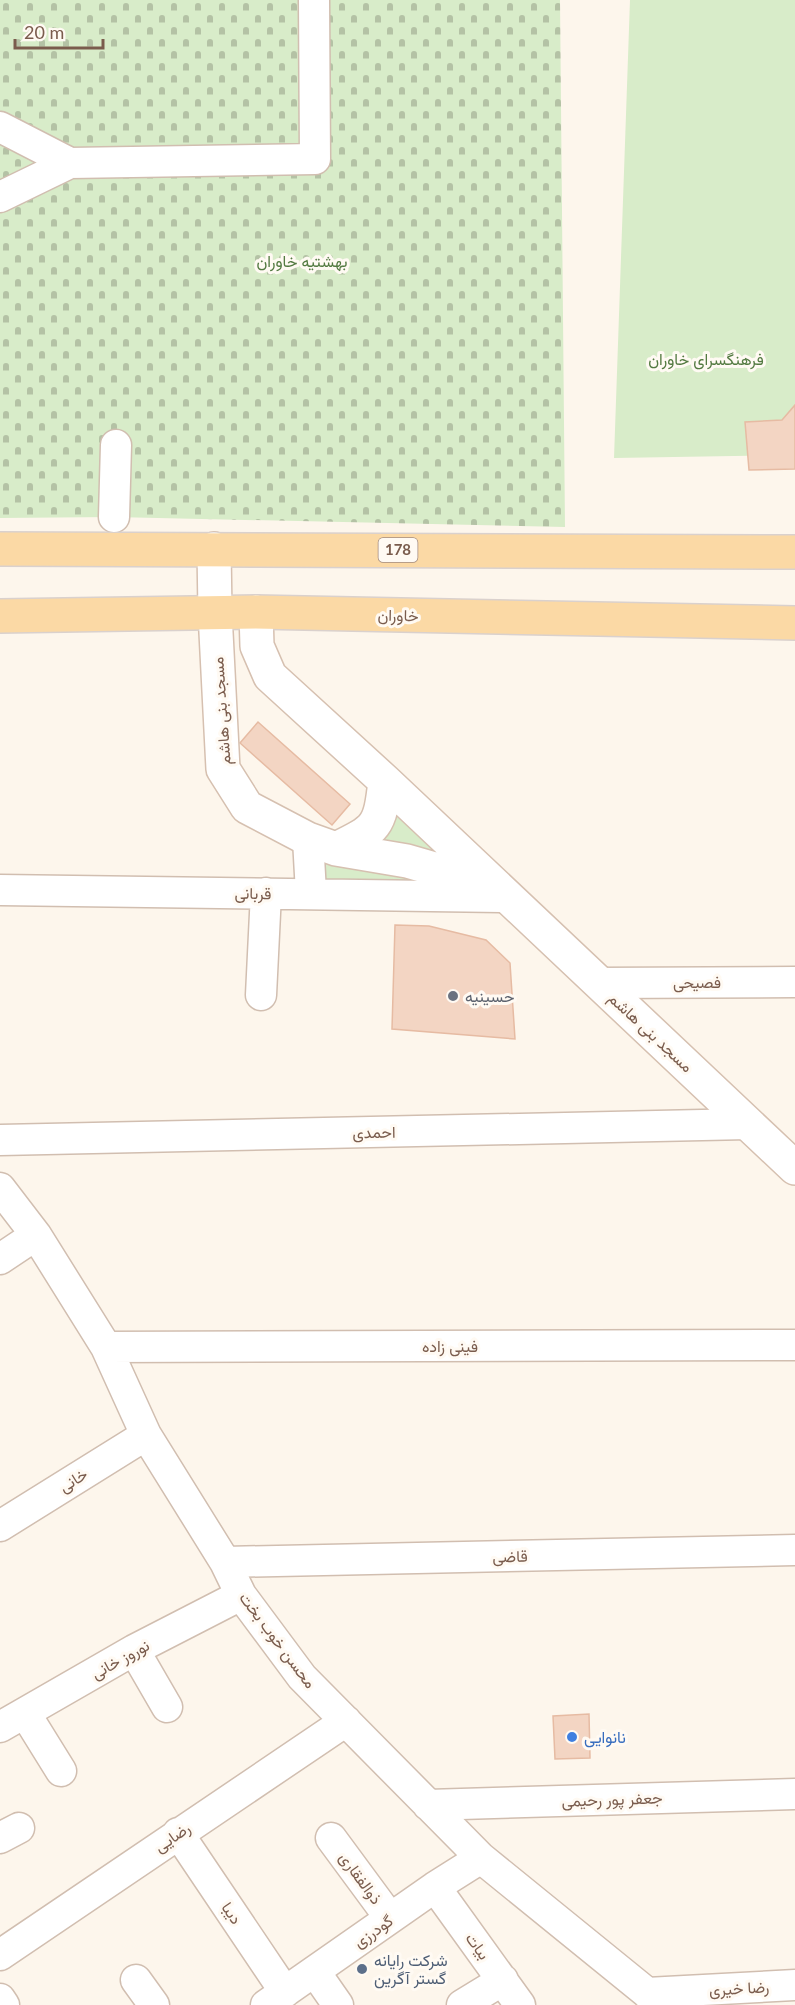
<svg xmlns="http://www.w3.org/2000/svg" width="795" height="2005" font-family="Lato,Vazirmatn,sans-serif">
  <defs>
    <pattern id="cemetery-stones" width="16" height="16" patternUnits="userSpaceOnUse" patternTransform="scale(1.5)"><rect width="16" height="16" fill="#d8ecc9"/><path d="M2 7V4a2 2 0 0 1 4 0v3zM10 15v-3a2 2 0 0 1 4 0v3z" fill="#b4c2a5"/></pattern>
  </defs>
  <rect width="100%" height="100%" fill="#fdf6ec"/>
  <path fill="#d8ecc9" d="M 630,0 L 795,0 L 795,455 L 614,458 Z
    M 397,801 L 458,862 L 369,846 Z
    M 323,859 L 445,885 L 326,883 Z"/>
  <path fill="url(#cemetery-stones)" d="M 0,0 L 560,0 L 565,527 L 114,517 L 0,518 Z"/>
  <path fill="#f3d5c3" stroke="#e6bba3" stroke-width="1.5" d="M 795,405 L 795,469 L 749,470 L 745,422 L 782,420 Z
    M 258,722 L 350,804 L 332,825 L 240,743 Z
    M 395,925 L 429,926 L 486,940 L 510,963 L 515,1039 L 392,1029 Z
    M 589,1714 L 590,1758 L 555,1759 L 553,1716 Z"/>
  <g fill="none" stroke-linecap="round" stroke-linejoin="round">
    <defs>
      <path id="street" d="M 0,127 L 70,163
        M 0,197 L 70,163 L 315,159 L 314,0
        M 114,517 L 116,445
        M 308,839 L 311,893
        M 0,890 L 501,897
        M 598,983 L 795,982
        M 261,995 L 266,893
        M 0,1140 L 748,1124
        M 0,1188 L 36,1235 L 106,1347 L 146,1435 L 225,1562 L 241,1595 L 302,1677 L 481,1858 L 662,2005
        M 0,1259 L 36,1235
        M 106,1347 L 795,1345
        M 0,1526 L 146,1435
        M 225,1562 L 795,1550
        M 134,1650 L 167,1707
        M 25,1713 L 61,1771
        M 0,1727 L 134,1650 L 241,1595
        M 428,1805 L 795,1794
        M 178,1833 L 285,1992
        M 0,1838 L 19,1828
        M 331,1838 L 390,1918
        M 435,1887 L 520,2005
        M 0,1955 L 346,1721
        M 315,1972 L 338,2005
        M 136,1980 L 154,2005
        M 647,1993 L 795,1985
        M 0,1999 L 4,2005
        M 266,2005 L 435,1887 L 481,1858
        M 462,2005 L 503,1980"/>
      <path id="secondary" d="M 214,549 L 215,613 L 223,769 L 247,807 L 308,839 L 336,849 L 407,861 L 452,874 L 488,889
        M 256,612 L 257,646 L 270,676 L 385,781 L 795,1168
        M 336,849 C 377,829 380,827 385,781"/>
      <path id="primary" d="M 0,549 L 795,552
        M 0,616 L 256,612 L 795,623"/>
    </defs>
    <use href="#street" stroke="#d1beb0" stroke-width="33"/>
    <use href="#secondary" stroke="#d6c0b0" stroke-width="36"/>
    <use href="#primary" stroke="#dad1cd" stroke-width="36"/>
    <use href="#street" stroke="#fff" stroke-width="30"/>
    <use href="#secondary" stroke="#fff" stroke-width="33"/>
    <use href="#primary" stroke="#fbd9a5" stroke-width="33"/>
  </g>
  <circle fill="#6b7280" stroke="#fffaf3" stroke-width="2" cx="453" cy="996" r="6"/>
  <circle fill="#3f7fe0" stroke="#fffaf3" stroke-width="2" cx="572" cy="1737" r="6"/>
  <circle fill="#5c6f8a" stroke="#fffaf3" stroke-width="2" cx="362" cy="1969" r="6"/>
  <g text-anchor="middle" stroke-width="6" stroke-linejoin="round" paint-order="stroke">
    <rect fill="#fffaf3" stroke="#a28b7f" stroke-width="1.5" x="378.5" y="538" width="39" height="24" rx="4.5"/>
    <g font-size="15" font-weight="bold" fill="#7a5c4d">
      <text x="398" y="555">178</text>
    </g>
    <g font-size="16" fill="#537a41" stroke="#fffaf3">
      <text x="302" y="267">بهشتیه خاوران</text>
      <text x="706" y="365">فرهنگسرای خاوران</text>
    </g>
    <g font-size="16" fill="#7a5c4d" stroke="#fffaf3">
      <text transform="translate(398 615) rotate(1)" y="6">خاوران</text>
      <text transform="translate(221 711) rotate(-94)" y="6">مسجد بنی هاشم</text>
      <text transform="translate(253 893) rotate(1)" y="6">قربانی</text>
      <text x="697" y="988">فصیحی</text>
      <text transform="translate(651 1032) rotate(43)" y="6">مسجد بنی هاشم</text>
      <text transform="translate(374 1132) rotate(-1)" y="6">احمدی</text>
      <text x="450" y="1352">فینی زاده</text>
      <text transform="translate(73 1480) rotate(-32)" y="6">خانی</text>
      <text transform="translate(510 1556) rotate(-1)" y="6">قاضی</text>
      <text transform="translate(278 1640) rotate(53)" y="6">محسن خوب بخت</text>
      <text transform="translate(120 1659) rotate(-29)" y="6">نوروز خانی</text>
      <text transform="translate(612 1799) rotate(-2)" y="6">جعفر پور رحیمی</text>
      <text transform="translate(172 1837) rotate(-34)" y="6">رضایی</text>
      <text transform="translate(361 1878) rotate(54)" y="6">ذوالفقاری</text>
      <text transform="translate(232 1913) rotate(56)" y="6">دیبا</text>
      <text transform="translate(373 1931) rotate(-35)" y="6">گودرزی</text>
      <text transform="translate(478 1946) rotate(54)" y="6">بیات</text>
      <text transform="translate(739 1988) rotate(-3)" y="6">رضا خیری</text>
    </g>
    <g font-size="16" fill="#5b616d" stroke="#fffaf3" text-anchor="start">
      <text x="465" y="1002">حسینیه</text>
    </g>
    <g font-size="16" fill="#366cbe" stroke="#fffaf3" text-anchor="start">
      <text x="584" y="1743">نانوایی</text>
    </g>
    <g font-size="16" fill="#4e5e75" stroke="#fffaf3" text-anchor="start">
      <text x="374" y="1966">شرکت رایانه<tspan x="374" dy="18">گستر آگرین</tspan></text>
    </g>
  </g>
  <path d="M15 39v9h88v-9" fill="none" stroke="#7a5c4d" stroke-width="3"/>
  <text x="24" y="39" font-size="18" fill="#7a5c4d" stroke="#fffaf3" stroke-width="4.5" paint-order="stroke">20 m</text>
</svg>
